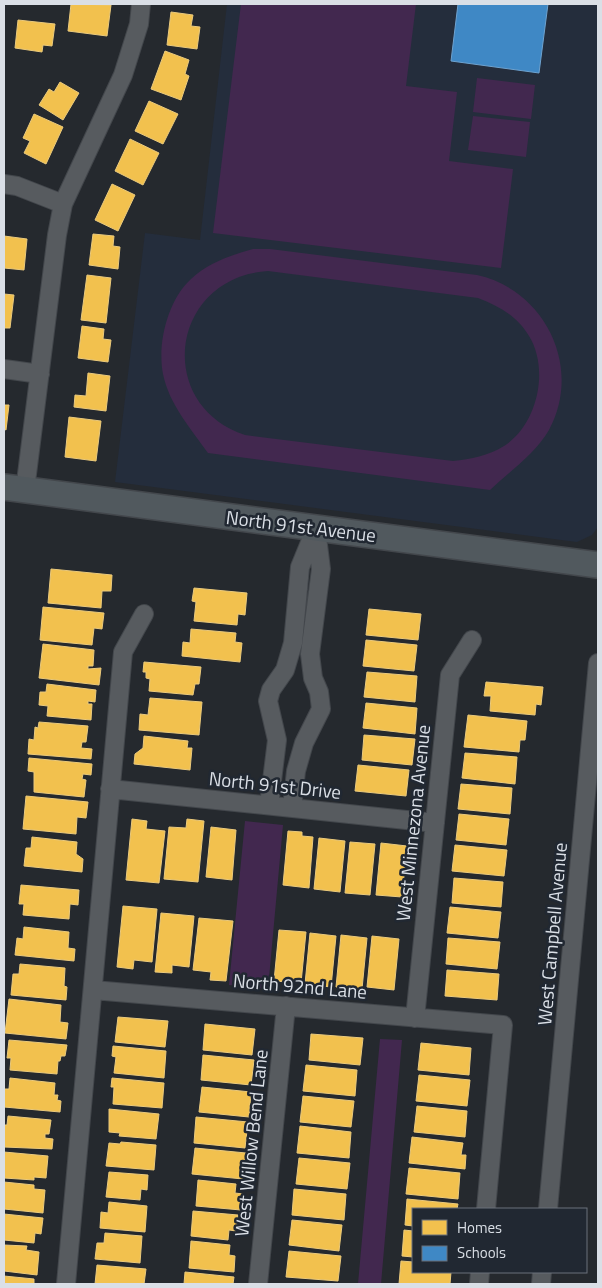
<svg xmlns="http://www.w3.org/2000/svg" width="602" height="1288" font-family="'Titillium Web',sans-serif">
  <rect width="100%" height="100%" fill="#25292e"/>
  <path fill="#242d3c" d="M 227,4 L 598,4 L 598,527 L 592,535 L 577,542 L 115,482 L 145,233 L 200,240 Z"/>
  <path fill="#42284f" fill-rule="evenodd" d="M 241,4 L 416,4 L 406,86 L 457,92 L 449,161 L 513,169 L 501,268 L 213,233 Z
    M 477,78 L 535,85 L 531,119 L 473,112 Z
    M 473,116 L 530,122 L 526,157 L 468,150 Z
    M 253,249 L 270,249 L 477,275 C 545,290 583,367 549,430 C 535,454 510,471 490,490 L 208,453 C 191,429 169,404 163,374 C 157,343 168,300 191,279 C 208,263 231,255 253,249 ZM 268,271 L 478,298 C 499,306 517,316 529,336 C 550,370 537,425 504,446 C 488,456 471,459 453,461 L 245,435 C 153,404 171,277 268,271 Z
    M 245,821 L 283,825 L 268,989 L 229,985 Z
    M 380,1039 L 402,1040 L 381,1284 L 358,1284 Z"/>
  <path fill="#f2c14e" stroke="#ebca7c" d="M 71,4 L 111,5 L 107,36 L 68,31 Z
    M 171,12 L 193,15 L 191,26 L 200,27 L 197,49 L 167,45 Z
    M 18,20 L 55,24 L 52,46 L 43,45 L 42,52 L 15,48 Z
    M 165,51 L 189,60 L 185,74 L 189,76 L 181,100 L 151,89 Z
    M 60,82 L 79,93 L 63,120 L 39,105 L 49,89 L 54,92 Z
    M 149,101 L 178,114 L 163,144 L 135,131 Z
    M 34,114 L 63,127 L 46,164 L 24,153 L 30,141 L 23,138 Z
    M 130,139 L 159,153 L 143,185 L 115,171 Z
    M 112,184 L 135,195 L 118,231 L 95,220 Z
    M 93,234 L 114,236 L 113,246 L 120,247 L 118,269 L 89,265 Z
    M 4,236 L 27,239 L 24,270 L 4,268 Z
    M 87,275 L 111,278 L 106,323 L 81,320 Z
    M 4,294 L 14,295 L 10,328 L 4,328 Z
    M 82,326 L 104,329 L 103,339 L 111,340 L 108,362 L 78,358 Z
    M 88,373 L 110,376 L 106,411 L 74,407 L 75,395 L 86,396 Z
    M 4,405 L 9,405 L 6,430 L 4,429 Z
    M 69,417 L 101,421 L 96,461 L 65,457 Z
    M 51,569 L 112,575 L 111,591 L 102,591 L 101,608 L 48,603 Z
    M 194,588 L 247,593 L 245,615 L 238,614 L 237,625 L 194,621 L 196,602 L 192,601 Z
    M 43,607 L 104,613 L 102,629 L 94,628 L 92,645 L 40,640 Z
    M 369,609 L 421,614 L 418,640 L 366,635 Z
    M 191,629 L 236,633 L 235,642 L 242,643 L 240,662 L 182,656 L 183,642 L 190,643 Z
    M 366,640 L 417,645 L 414,671 L 363,666 Z
    M 43,644 L 94,650 L 93,666 L 88,666 L 88,669 L 101,668 L 99,685 L 39,678 Z
    M 144,662 L 201,667 L 199,684 L 195,684 L 193,695 L 149,691 L 150,679 L 146,678 L 146,672 L 143,672 Z
    M 367,672 L 417,676 L 415,702 L 364,697 Z
    M 486,682 L 543,687 L 541,705 L 536,704 L 535,715 L 490,711 L 491,696 L 484,696 Z
    M 47,684 L 96,690 L 95,702 L 88,701 L 88,704 L 92,704 L 91,720 L 47,716 L 48,706 L 39,705 L 40,692 L 46,692 Z
    M 150,698 L 202,702 L 199,735 L 139,730 L 140,714 L 148,715 Z
    M 366,703 L 417,708 L 415,734 L 363,728 Z
    M 468,715 L 527,721 L 525,740 L 520,740 L 519,752 L 464,747 Z
    M 39,722 L 88,726 L 86,742 L 82,742 L 81,748 L 92,749 L 91,759 L 28,754 L 29,739 L 34,740 L 35,727 L 38,728 Z
    M 364,735 L 415,739 L 412,765 L 362,760 Z
    M 144,736 L 188,741 L 187,748 L 192,748 L 190,770 L 134,764 L 135,754 L 143,748 Z
    M 465,753 L 517,757 L 515,784 L 462,778 Z
    M 29,758 L 92,764 L 91,775 L 83,774 L 82,779 L 86,780 L 84,797 L 34,792 L 34,772 L 28,771 Z
    M 358,765 L 409,770 L 406,796 L 355,791 Z
    M 461,784 L 512,788 L 510,814 L 458,809 Z
    M 26,796 L 88,802 L 86,818 L 77,817 L 76,834 L 23,829 Z
    M 459,814 L 509,819 L 506,845 L 456,840 Z
    M 132,819 L 147,821 L 146,829 L 165,831 L 159,883 L 126,880 Z
    M 187,819 L 204,821 L 198,882 L 164,879 L 169,827 L 186,828 Z
    M 211,827 L 236,830 L 232,880 L 206,877 Z
    M 288,831 L 302,832 L 302,836 L 313,837 L 309,888 L 283,885 Z
    M 32,837 L 77,842 L 76,854 L 83,859 L 82,872 L 24,866 L 26,848 L 31,848 Z
    M 319,838 L 345,841 L 340,892 L 314,889 Z
    M 350,842 L 375,844 L 370,895 L 345,893 Z
    M 381,843 L 407,846 L 402,897 L 376,895 Z
    M 455,845 L 507,850 L 504,876 L 452,871 Z
    M 454,878 L 503,882 L 501,907 L 452,903 Z
    M 21,885 L 79,890 L 78,905 L 70,904 L 69,919 L 23,915 L 24,904 L 19,904 Z
    M 123,906 L 157,909 L 152,962 L 134,960 L 133,969 L 117,967 Z
    M 450,907 L 501,912 L 498,938 L 447,933 Z
    M 161,913 L 194,916 L 189,967 L 172,965 L 172,973 L 155,972 Z
    M 199,918 L 233,921 L 226,981 L 210,980 L 211,972 L 193,970 Z
    M 24,927 L 69,932 L 68,948 L 75,949 L 74,961 L 15,955 L 17,938 L 23,939 Z
    M 279,930 L 306,932 L 301,983 L 274,981 Z
    M 310,933 L 336,936 L 331,987 L 305,984 Z
    M 341,935 L 367,938 L 362,989 L 336,987 Z
    M 372,936 L 399,939 L 394,990 L 367,987 Z
    M 448,938 L 500,942 L 497,969 L 446,964 Z
    M 20,964 L 65,968 L 64,986 L 67,987 L 66,1000 L 11,995 L 13,974 L 19,974 Z
    M 447,970 L 499,974 L 497,1000 L 445,996 Z
    M 9,999 L 61,1005 L 60,1022 L 68,1023 L 66,1039 L 5,1033 Z
    M 118,1017 L 168,1021 L 165,1047 L 115,1042 Z
    M 205,1024 L 255,1029 L 252,1055 L 203,1050 Z
    M 311,1034 L 363,1038 L 360,1065 L 309,1060 Z
    M 9,1040 L 67,1045 L 65,1056 L 61,1056 L 60,1061 L 58,1061 L 57,1074 L 10,1070 L 11,1058 L 7,1058 Z
    M 421,1043 L 471,1048 L 469,1075 L 418,1070 Z
    M 113,1046 L 166,1051 L 164,1078 L 114,1073 L 116,1057 L 112,1056 Z
    M 203,1055 L 254,1060 L 251,1085 L 201,1080 Z
    M 306,1065 L 357,1070 L 355,1096 L 303,1091 Z
    M 419,1075 L 470,1080 L 467,1106 L 416,1101 Z
    M 10,1078 L 55,1083 L 54,1095 L 58,1095 L 57,1100 L 61,1101 L 60,1112 L 4,1107 L 4,1089 L 9,1089 Z
    M 112,1078 L 164,1083 L 162,1108 L 113,1104 L 114,1087 L 111,1087 Z
    M 202,1087 L 251,1092 L 249,1117 L 199,1112 Z
    M 303,1096 L 354,1101 L 351,1127 L 300,1122 Z
    M 417,1106 L 467,1111 L 465,1137 L 414,1132 Z
    M 109,1109 L 159,1114 L 156,1139 L 119,1136 L 120,1133 L 109,1132 Z
    M 8,1116 L 51,1120 L 49,1134 L 45,1134 L 45,1138 L 53,1139 L 52,1149 L 4,1147 L 4,1125 L 7,1125 Z
    M 196,1117 L 248,1122 L 245,1148 L 194,1143 Z
    M 300,1126 L 351,1132 L 349,1158 L 297,1153 Z
    M 412,1137 L 463,1143 L 461,1155 L 466,1155 L 465,1169 L 409,1163 Z
    M 121,1142 L 156,1145 L 154,1170 L 106,1166 L 109,1143 L 120,1144 Z
    M 195,1148 L 246,1153 L 243,1179 L 192,1174 Z
    M 4,1152 L 48,1156 L 46,1178 L 34,1177 L 34,1180 L 4,1178 Z
    M 299,1158 L 350,1163 L 347,1189 L 296,1184 Z
    M 409,1168 L 460,1173 L 458,1199 L 406,1194 Z
    M 109,1172 L 148,1175 L 147,1190 L 141,1189 L 140,1200 L 106,1197 Z
    M 198,1180 L 236,1184 L 235,1193 L 243,1194 L 241,1210 L 196,1206 Z
    M 4,1182 L 34,1185 L 34,1189 L 45,1190 L 43,1213 L 4,1209 Z
    M 294,1189 L 346,1194 L 344,1220 L 292,1215 Z
    M 407,1199 L 458,1204 L 457,1209 L 413,1209 L 413,1226 L 405,1225 Z
    M 109,1202 L 147,1206 L 145,1232 L 100,1228 L 101,1212 L 108,1213 Z
    M 193,1211 L 238,1215 L 236,1231 L 229,1230 L 228,1240 L 191,1236 Z
    M 4,1214 L 43,1218 L 41,1234 L 35,1233 L 34,1243 L 4,1240 Z
    M 292,1220 L 342,1225 L 339,1251 L 289,1245 Z
    M 404,1230 L 413,1231 L 413,1257 L 402,1256 Z
    M 105,1233 L 142,1236 L 140,1263 L 95,1259 L 97,1243 L 104,1243 Z
    M 191,1241 L 230,1245 L 229,1255 L 235,1256 L 234,1272 L 189,1268 Z
    M 4,1245 L 27,1246 L 26,1250 L 39,1252 L 37,1275 L 4,1271 Z
    M 289,1251 L 341,1256 L 338,1281 L 286,1277 Z
    M 401,1261 L 413,1262 L 413,1272 L 451,1272 L 450,1284 L 399,1284 Z
    M 97,1265 L 146,1269 L 144,1284 L 95,1284 Z
    M 185,1272 L 234,1277 L 233,1284 L 184,1284 Z
    M 4,1276 L 34,1279 L 34,1284 L 4,1284 Z"/>
  <path fill="#3f88c5" stroke="#6ea2cf" d="M 458,4 L 548,4 L 539,73 L 451,61 Z"/>
  <g fill="none" stroke-linecap="round" stroke-linejoin="round">
    <defs>
      <path id="street" d="M 4,184 L 17,186 L 63,204
        M 4,369 L 40,374
        M 25,490 L 57,235 L 63,204 L 123,75 L 139,24 L 141,4
        M 110,789 L 435,823
        M 269,805 L 277,740 L 268,701 L 271,690 L 285,670 L 293,643 L 300,567 L 316,528
        M 292,808 L 296,771 L 304,743 L 321,709 L 319,692 L 313,678 L 310,654 L 321,569 L 316,529
        M 93,990 L 503,1025 L 486,1209
        M 415,1018 L 450,675 L 472,640
        M 548,1209 L 598,663
        M 66,1284 L 123,652 L 144,614
        M 258,1284 L 286,1006
        M 479,1284 L 480,1272
        M 541,1284 L 542,1272"/>
      <path id="secondary" d="M 4,487 L 598,565"/>
    </defs>
    <use href="#street" stroke="#43474c" stroke-width="20"/>
    <use href="#secondary" stroke="#43474c" stroke-width="28"/>
    <use href="#street" stroke="#575b5f" stroke-width="18"/>
    <use href="#secondary" stroke="#51595e" stroke-width="25"/>
  </g>
  <g text-anchor="middle" stroke-width="5" stroke-linejoin="round" paint-order="stroke">
    <g font-size="19" fill="#dadfe6" stroke="#212832">
      <text transform="translate(301 526) rotate(7)" y="7">North 91st Avenue</text>
      <text transform="translate(275 785) rotate(6)" y="7">North 91st Drive</text>
      <text transform="translate(413 823) rotate(-84)" y="7">West Minnezona Avenue</text>
      <text transform="translate(552 934) rotate(-85)" y="7">West Campbell Avenue</text>
      <text transform="translate(300 986) rotate(5)" y="7">North 92nd Lane</text>
      <text transform="translate(251 1143) rotate(-84)" y="7">West Willow Bend Lane</text>
    </g>
  </g>
  <rect width="602" height="1288" fill="none" stroke="#dadfe6" stroke-width="10"/>
  <rect x="412" y="1208" width="175" height="65" fill="#212832" stroke="#6b717a"/>
  <rect x="422" y="1220" width="25" height="15" fill="#f2c14e" stroke="#6b717a"/>
  <text x="457" y="1233" font-size="15" fill="#dadfe6">Homes</text>
  <rect x="422" y="1246" width="25" height="15" fill="#3f88c5" stroke="#6b717a"/>
  <text x="457" y="1258" font-size="15" fill="#dadfe6">Schools</text>
</svg>
